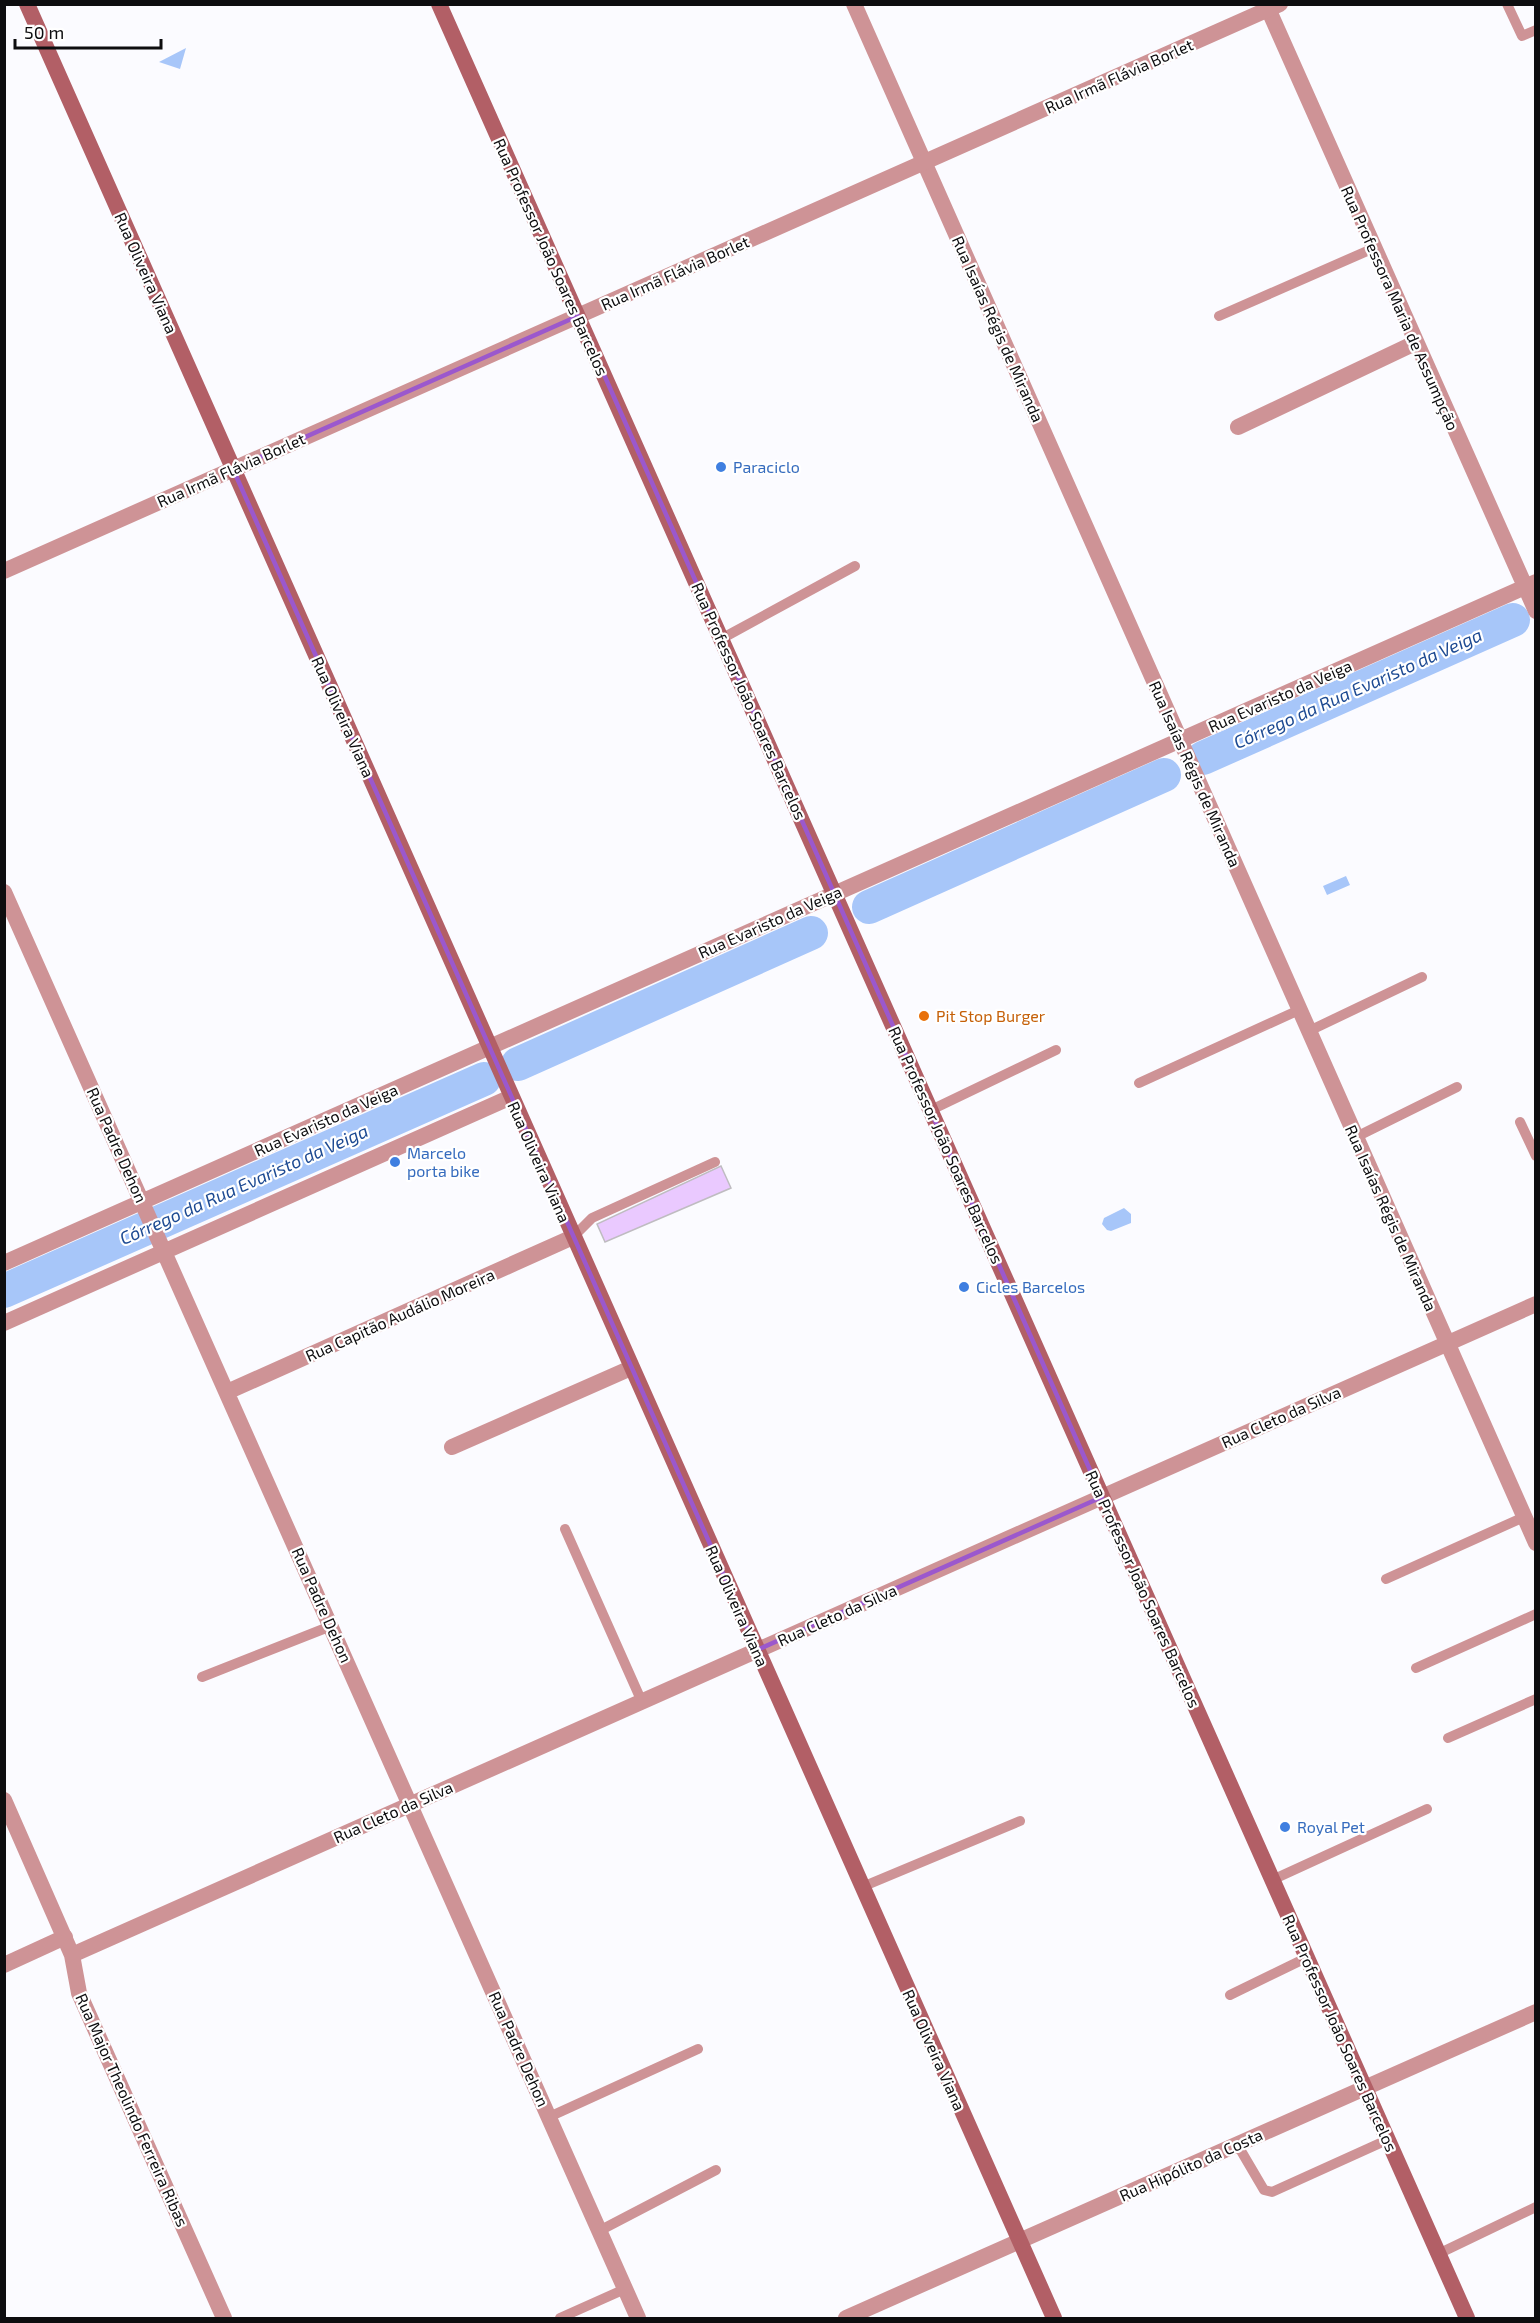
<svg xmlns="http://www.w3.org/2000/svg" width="1540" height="2323" font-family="'Exo 2',sans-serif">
  <rect width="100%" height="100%" fill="#fbfbff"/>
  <path fill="#a7c6f9" d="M 186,48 L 180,69 L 159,62 Z
    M 1346,876 L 1350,885 L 1327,895 L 1323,886 Z
    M 1124,1208 L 1131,1214 L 1131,1223 L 1111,1231 L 1107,1230 L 1102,1224 L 1104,1218 Z"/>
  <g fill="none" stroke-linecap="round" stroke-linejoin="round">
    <path stroke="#a7c6f9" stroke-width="34" d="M 1203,758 L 1513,620
      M 869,907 L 1164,775
      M 518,1064 L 811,933
      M 4,1291 L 484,1079"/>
  </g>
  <path fill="#eac9ff" stroke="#bfbcc1" stroke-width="1.5" d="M 721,1166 L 731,1188 L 605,1242 L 597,1224 Z"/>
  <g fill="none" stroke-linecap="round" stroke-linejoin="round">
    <path stroke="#ce9396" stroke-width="10" d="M 1507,4 L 1522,36 L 1536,30
      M 1219,316 L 1374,248
      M 721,639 L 855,566
      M 1309,1031 L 1422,977
      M 1139,1083 L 1299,1010
      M 931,1110 L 1056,1050
      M 1520,1122 L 1536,1156
      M 1356,1137 L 1457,1087
      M 573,1237 L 592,1218 L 715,1162
      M 565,1529 L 642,1702
      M 1386,1579 L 1524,1517
      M 1416,1668 L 1536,1614
      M 202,1677 L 331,1626
      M 1448,1738 L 1536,1699
      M 1272,1880 L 1427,1809
      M 862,1887 L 1020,1821
      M 1230,1995 L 1306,1958
      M 549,2117 L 698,2049
      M 1237,2144 L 1264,2190 L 1272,2192 L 1387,2140
      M 599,2231 L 716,2170
      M 1438,2254 L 1536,2207
      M 560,2318 L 625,2289"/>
    <path stroke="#ce9396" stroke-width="16" d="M 854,4 L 1536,1543
      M 1266,4 L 1536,611
      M 1238,427 L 1415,343
      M 4,892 L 638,2318
      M 4,1263 L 1536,582
      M 4,1323 L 511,1097
      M 227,1392 L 573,1237
      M 452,1447 L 631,1368
      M 4,1800 L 72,1955 L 79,1993 L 224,2318
      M 72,1955 L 1536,1304
      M 4,1965 L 65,1937"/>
    <path stroke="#ce9396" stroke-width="16" d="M 4,571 L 1280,4
      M 846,2318 L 1536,2012"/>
    <path stroke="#b25f66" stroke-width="16" d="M 27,4 L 1054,2318
      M 439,4 L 1467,2318"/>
  </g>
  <path fill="none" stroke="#9b58cd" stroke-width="4.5" stroke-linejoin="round" d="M 578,316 L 1102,1497 L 757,1650 L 233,469 Z"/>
  <g fill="#3f7fe0" stroke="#fff" stroke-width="2">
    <circle cx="721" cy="467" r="6"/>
    <circle cx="395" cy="1162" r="6"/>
    <circle cx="964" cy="1287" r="6"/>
    <circle cx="1285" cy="1827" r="6"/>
  </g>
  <circle fill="#e8710a" stroke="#fff" stroke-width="2" cx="924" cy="1016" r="6"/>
  <g text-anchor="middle" stroke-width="4.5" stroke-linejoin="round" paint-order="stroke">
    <g font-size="16" fill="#0d0d0f" stroke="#fff">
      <text transform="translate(1119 76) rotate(-24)" y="6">Rua Irmã Flávia Borlet</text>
      <text transform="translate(551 257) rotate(66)" y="6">Rua Professor João Soares Barcelos</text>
      <text transform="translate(146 273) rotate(66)" y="6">Rua Oliveira Viana</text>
      <text transform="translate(675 273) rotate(-24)" y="6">Rua Irmã Flávia Borlet</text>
      <text transform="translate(1400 308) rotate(66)" y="6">Rua Professora Maria de Assumpção</text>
      <text transform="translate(998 329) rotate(66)" y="6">Rua Isaías Régis de Miranda</text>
      <text transform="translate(231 470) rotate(-24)" y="6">Rua Irmã Flávia Borlet</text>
      <text transform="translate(1280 696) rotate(-24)" y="6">Rua Evaristo da Veiga</text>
      <text transform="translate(749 701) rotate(66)" y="6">Rua Professor João Soares Barcelos</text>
      <text transform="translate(343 717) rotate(66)" y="6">Rua Oliveira Viana</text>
      <text transform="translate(1195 774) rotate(66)" y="6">Rua Isaías Régis de Miranda</text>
      <text transform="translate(770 922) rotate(-24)" y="6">Rua Evaristo da Veiga</text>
      <text transform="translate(326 1120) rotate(-24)" y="6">Rua Evaristo da Veiga</text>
      <text transform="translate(117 1145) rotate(66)" y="6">Rua Padre Dehon</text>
      <text transform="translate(946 1145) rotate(66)" y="6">Rua Professor João Soares Barcelos</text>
      <text transform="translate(539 1162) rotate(66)" y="6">Rua Oliveira Viana</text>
      <text transform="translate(1391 1218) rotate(66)" y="6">Rua Isaías Régis de Miranda</text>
      <text transform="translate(400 1315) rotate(-24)" y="6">Rua Capitão Audálio Moreira</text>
      <text transform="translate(1281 1417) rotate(-24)" y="6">Rua Cleto da Silva</text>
      <text transform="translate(1143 1589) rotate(66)" y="6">Rua Professor João Soares Barcelos</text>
      <text transform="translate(322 1605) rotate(66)" y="6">Rua Padre Dehon</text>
      <text transform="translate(737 1606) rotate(66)" y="6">Rua Oliveira Viana</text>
      <text transform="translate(837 1615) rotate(-24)" y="6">Rua Cleto da Silva</text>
      <text transform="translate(393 1812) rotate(-24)" y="6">Rua Cleto da Silva</text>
      <text transform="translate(1340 2033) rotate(66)" y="6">Rua Professor João Soares Barcelos</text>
      <text transform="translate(519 2049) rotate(66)" y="6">Rua Padre Dehon</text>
      <text transform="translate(934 2050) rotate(66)" y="6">Rua Oliveira Viana</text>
      <text transform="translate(132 2110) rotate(66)" y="6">Rua Major Theolindo Ferreira Ribas</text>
      <text transform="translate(1191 2165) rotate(-24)" y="6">Rua Hipólito da Costa</text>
    </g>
    <g font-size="16" fill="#366cbe" stroke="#fff" text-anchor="start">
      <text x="733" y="473">Paraciclo</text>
      <text x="407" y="1159">Marcelo<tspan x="407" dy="18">porta bike</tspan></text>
      <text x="976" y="1293">Cicles Barcelos</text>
      <text x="1297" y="1833">Royal Pet</text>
    </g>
    <g font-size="16" fill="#c56008" stroke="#fff" text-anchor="start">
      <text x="936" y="1022">Pit Stop Burger</text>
    </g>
    <g font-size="18" font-style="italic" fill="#1d4a92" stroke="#fff">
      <text transform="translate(1358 689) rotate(-24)" y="6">Córrego da Rua Evaristo da Veiga</text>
      <text transform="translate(244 1185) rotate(-24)" y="6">Córrego da Rua Evaristo da Veiga</text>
    </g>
  </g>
  <rect width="1540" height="2323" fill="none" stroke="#0d0d0f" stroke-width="12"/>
  <path d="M15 39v9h146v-9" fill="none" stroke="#0d0d0f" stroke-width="3"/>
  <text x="24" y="39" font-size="18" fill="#0d0d0f" stroke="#ffffff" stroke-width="4.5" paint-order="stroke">50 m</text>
</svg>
